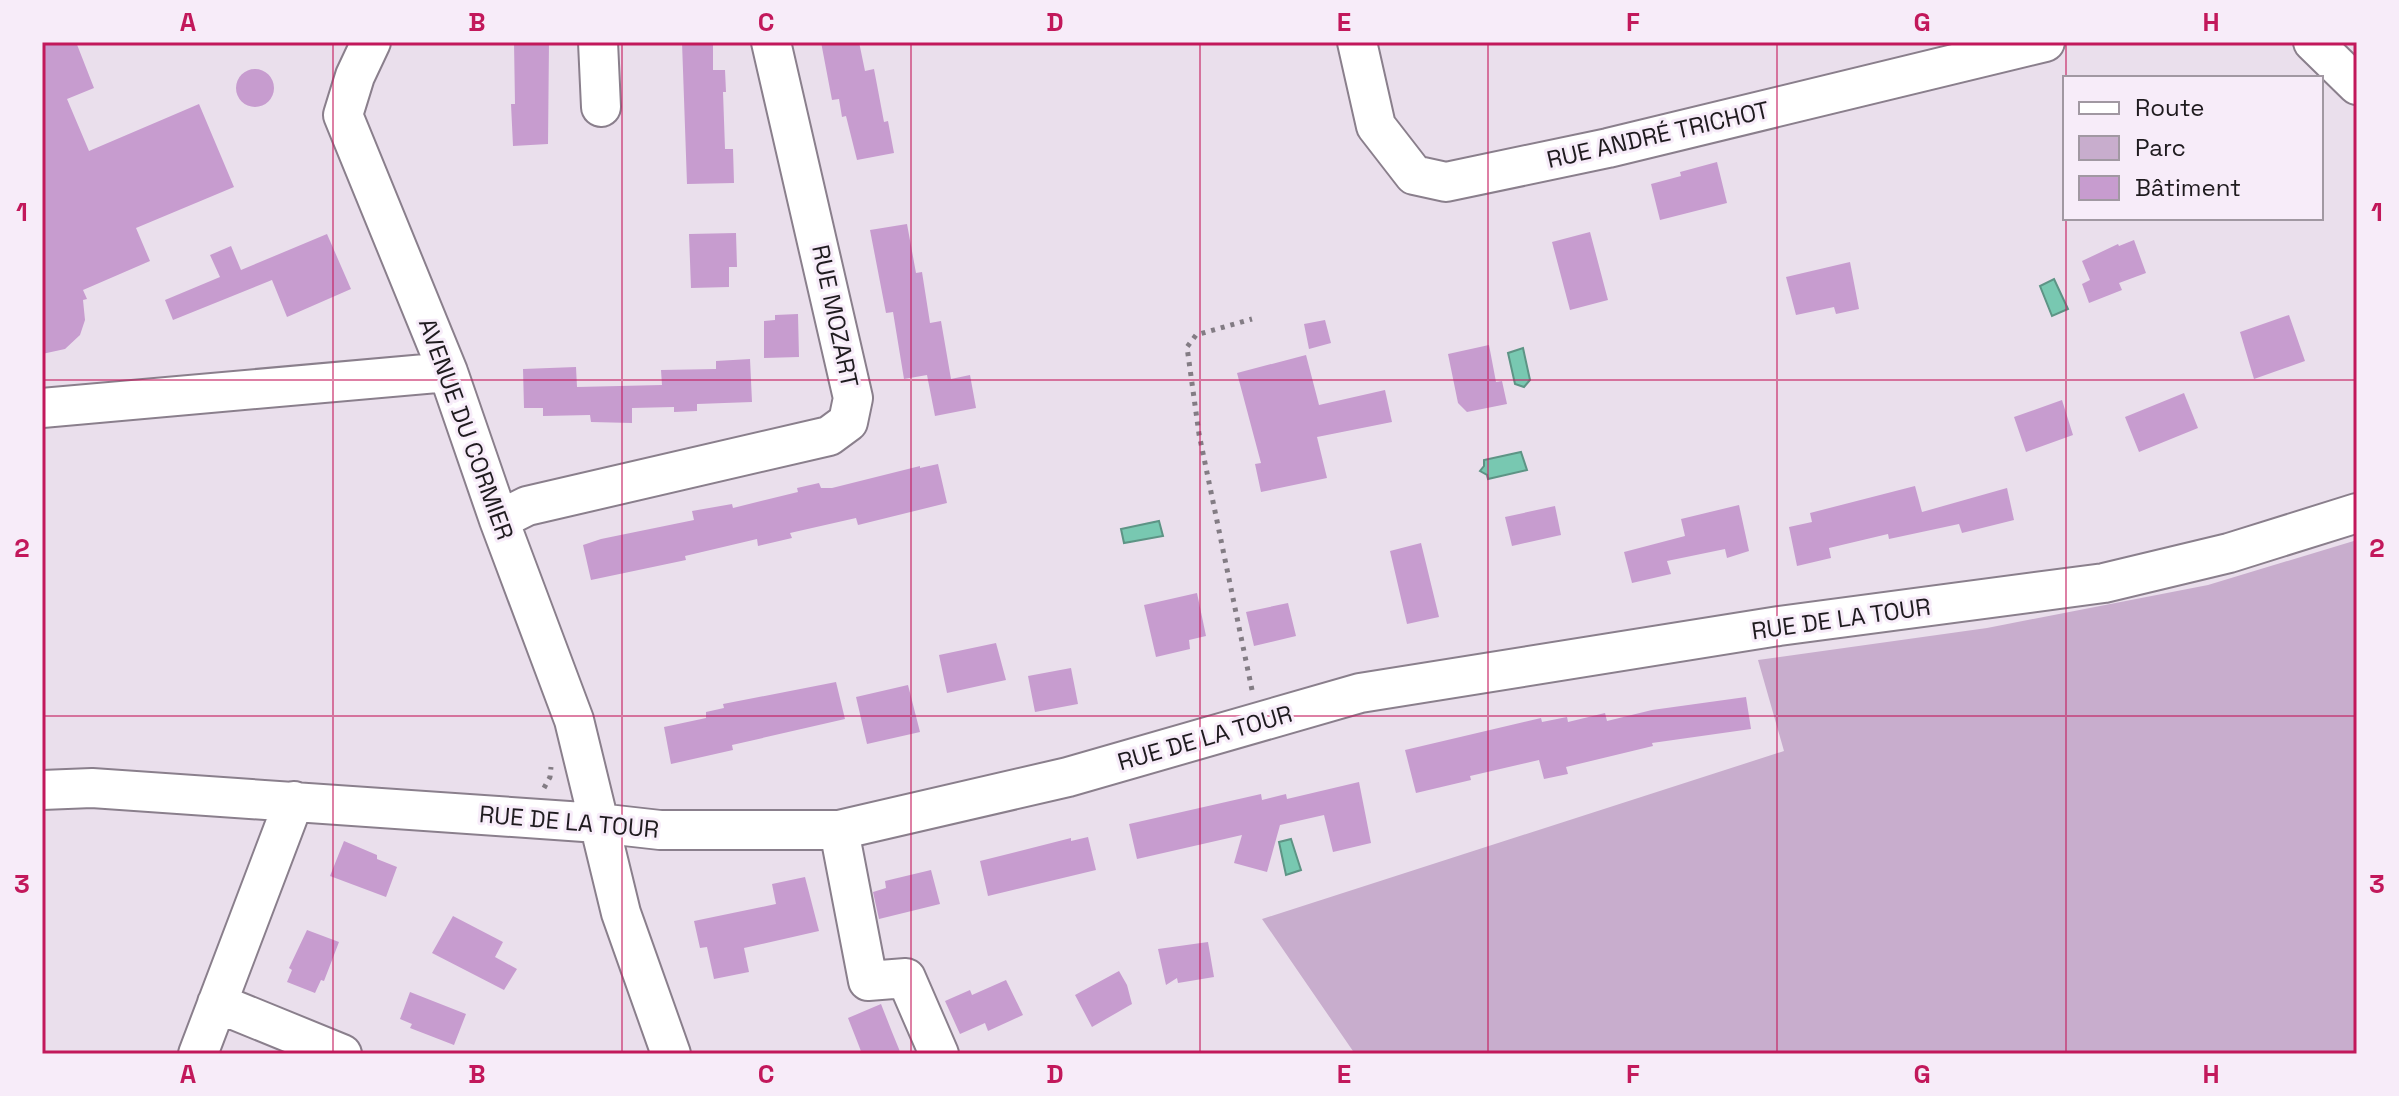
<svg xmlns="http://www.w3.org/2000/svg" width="2399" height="1096" font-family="'Space Grotesk',sans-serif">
  <rect width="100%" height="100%" fill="#eadfec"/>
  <path fill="#c8adcd" d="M 2357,540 L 2357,1054 L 1355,1054 L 1262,919 L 1784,751 L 1758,660 L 1987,628 L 2208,585 Z"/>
  <path fill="#78c8b1" stroke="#5d9485" stroke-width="2" d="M 2054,279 L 2068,309 L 2052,316 L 2040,286 Z
    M 1523,348 L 1530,380 L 1524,387 L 1515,384 L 1508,353 Z
    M 1521,452 L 1527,470 L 1488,479 L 1487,475 L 1480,471 L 1484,466 L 1484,460 Z
    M 1159,521 L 1163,536 L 1124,543 L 1121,529 Z
    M 1291,839 L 1301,870 L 1286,875 L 1279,842 Z"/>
  <path fill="#c79ccf" d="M 42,42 L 76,42 L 94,88 L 67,99 L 89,151 L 199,104 L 234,187 L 136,228 L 150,261 L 83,290 L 87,299 L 83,300 L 85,320 L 80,335 L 65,349 L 42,354 Z
    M 514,42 L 549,42 L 548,144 L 513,146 L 511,104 L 515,104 Z
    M 682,42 L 713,42 L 713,70 L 725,70 L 726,92 L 723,92 L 725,149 L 733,149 L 734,183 L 687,184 Z
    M 821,42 L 859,42 L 865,71 L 874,69 L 884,122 L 888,121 L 894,153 L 857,160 L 846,116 L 842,117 L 839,99 L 832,100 Z
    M236 88a19 19 0 1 1 38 0a19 19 0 1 1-38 0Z
    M 1717,162 L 1727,203 L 1660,220 L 1651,184 L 1681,176 L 1680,172 Z
    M 907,224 L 916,273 L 922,272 L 930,323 L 941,321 L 951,379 L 970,375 L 976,408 L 935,416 L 927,375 L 904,379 L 893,312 L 886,313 L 870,230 Z
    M 1590,232 L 1608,300 L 1570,310 L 1552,242 Z
    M 736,233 L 737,267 L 729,267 L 729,287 L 691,288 L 689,234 Z
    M 327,234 L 351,289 L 287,317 L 272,280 L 173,320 L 165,300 L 220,277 L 210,255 L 231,246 L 241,270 Z
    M 2134,240 L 2146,273 L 2119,283 L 2122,290 L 2089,303 L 2082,284 L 2090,280 L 2082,261 L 2118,244 L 2119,246 Z
    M 1850,262 L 1859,309 L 1836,314 L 1834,307 L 1796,315 L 1786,277 Z
    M 798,314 L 799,357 L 764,358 L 764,321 L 775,320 L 775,315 Z
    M 2289,315 L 2305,361 L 2254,379 L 2240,332 Z
    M 1325,320 L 1331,343 L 1309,349 L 1304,324 Z
    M 1489,345 L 1496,382 L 1502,381 L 1507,404 L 1467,412 L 1458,403 L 1448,354 Z
    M 1306,355 L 1319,405 L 1385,390 L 1392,422 L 1317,437 L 1327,478 L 1261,492 L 1255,464 L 1261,463 L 1237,373 Z
    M 750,359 L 752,402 L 697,404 L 697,411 L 674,412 L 674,407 L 632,408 L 632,423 L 591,422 L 590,415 L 543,416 L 543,408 L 524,408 L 523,369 L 576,367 L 577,387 L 662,385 L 661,370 L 716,369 L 716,361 Z
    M 2184,393 L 2198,428 L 2139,452 L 2125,417 Z
    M 2062,400 L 2073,435 L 2026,452 L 2014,417 Z
    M 938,464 L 947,503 L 858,525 L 856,518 L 790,533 L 792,538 L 758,546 L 757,539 L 685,556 L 686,560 L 591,580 L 583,545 L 601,539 L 694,520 L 692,511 L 732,504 L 733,508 L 798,492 L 797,488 L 819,483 L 821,488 L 832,488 L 920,466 L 920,468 Z
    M 1915,486 L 1922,512 L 2007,488 L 2014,520 L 1962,533 L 1959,524 L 1889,539 L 1888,534 L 1829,548 L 1831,558 L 1797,566 L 1789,527 L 1812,522 L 1810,513 Z
    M 1739,505 L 1749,551 L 1727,558 L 1725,549 L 1667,561 L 1671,574 L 1632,583 L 1624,552 L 1685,536 L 1681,519 Z
    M 1555,506 L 1561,535 L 1512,546 L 1505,517 Z
    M 1421,543 L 1439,617 L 1407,624 L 1390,551 Z
    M 1197,593 L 1206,636 L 1189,640 L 1190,649 L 1156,657 L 1144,605 Z
    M 1288,603 L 1296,636 L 1254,646 L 1246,612 Z
    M 996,643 L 1006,680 L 947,693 L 939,655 Z
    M 1071,668 L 1078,704 L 1035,712 L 1028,676 Z
    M 836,682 L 845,719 L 732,745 L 733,750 L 671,764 L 664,727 L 706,718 L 706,712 L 724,708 L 723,704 Z
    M 908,685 L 920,732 L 867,744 L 856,697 Z
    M 1746,697 L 1751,729 L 1652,743 L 1653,746 L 1566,767 L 1568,774 L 1544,779 L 1539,760 L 1470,776 L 1471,780 L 1416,793 L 1405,750 L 1541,718 L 1542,722 L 1567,717 L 1568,722 L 1605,713 L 1607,721 L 1652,710 Z
    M 1359,782 L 1371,843 L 1333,852 L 1324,815 L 1280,825 L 1267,872 L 1234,863 L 1242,835 L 1137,859 L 1129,824 L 1261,794 L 1262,800 L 1286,794 L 1287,799 Z
    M 1088,837 L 1096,870 L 988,896 L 980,861 L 1071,838 L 1071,841 Z
    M 344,841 L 377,855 L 377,859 L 397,867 L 386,897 L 330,876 Z
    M 931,870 L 940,904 L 879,919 L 873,892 L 886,888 L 885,881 Z
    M 805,877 L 819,931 L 744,948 L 749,972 L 714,979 L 707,947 L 700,948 L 694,921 L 776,904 L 772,884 Z
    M 453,916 L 503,942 L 495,957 L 517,969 L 504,990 L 432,953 Z
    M 307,930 L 339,942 L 324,981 L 321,980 L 315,993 L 287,982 L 292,970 L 289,968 Z
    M 1208,942 L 1214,977 L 1178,983 L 1177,978 L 1166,985 L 1158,949 Z
    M 1119,971 L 1127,985 L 1132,1004 L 1092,1027 L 1075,995 Z
    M 1006,980 L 1023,1015 L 988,1031 L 985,1023 L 960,1034 L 945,1001 L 970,990 L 972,995 Z
    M 410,992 L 466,1014 L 454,1045 L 410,1028 L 412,1024 L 400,1019 Z
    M 881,1004 L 892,1032 L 901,1054 L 862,1054 L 859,1046 L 848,1018 Z"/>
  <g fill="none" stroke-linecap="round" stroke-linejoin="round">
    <defs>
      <path id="minor" d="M 371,42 L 355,76 L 343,115 L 448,372 L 499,520 L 574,720 L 621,913 L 671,1054
        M 598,42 L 601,107
        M 1357,42 L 1376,126 L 1414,175 L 1446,182 L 1608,148 L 2045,42
        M 2313,42 L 2357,85
        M 42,408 L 448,372
        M 499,520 L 527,506 L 829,436 L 848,422 L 853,398 L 771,42
        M 42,790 L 92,788 L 598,823 L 660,830 L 839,830 L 1068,777 L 1360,693 L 1779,626 L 2104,583 L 2229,553 L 2357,513
        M 839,830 L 868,981 L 906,978 L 939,1054
        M 217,1003 L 342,1054
        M 198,1054 L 294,801"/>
    </defs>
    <use href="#minor" stroke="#8a7f8c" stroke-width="42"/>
    <path stroke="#837c84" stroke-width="5" stroke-dasharray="4 6" stroke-linecap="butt" d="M 1252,690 L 1199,434 L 1187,347 L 1196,335 L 1252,319
      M 544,788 L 550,777 L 551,767"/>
    <use href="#minor" stroke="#fff" stroke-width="38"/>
  </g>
  <path fill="none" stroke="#c2185b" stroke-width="2" stroke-opacity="0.55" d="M 333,42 L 333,1054M 622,42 L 622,1054M 911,42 L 911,1054M 1200,42 L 1200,1054M 1488,42 L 1488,1054M 1777,42 L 1777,1054M 2066,42 L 2066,78M 2066,218 L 2066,1054M 42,380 L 2357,380M 42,716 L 2357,716"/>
  <g text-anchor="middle" stroke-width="6" stroke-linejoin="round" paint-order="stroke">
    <g font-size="24" fill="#1f1b1f" stroke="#f7ecf9">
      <text transform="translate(1658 135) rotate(-13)" y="8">RUE ANDRÉ TRICHOT</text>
      <text transform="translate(835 316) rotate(78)" y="8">RUE MOZART</text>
      <text transform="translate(466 429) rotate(70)" y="8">AVENUE DU CORMIER</text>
      <text transform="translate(1841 619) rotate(-8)" y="8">RUE DE LA TOUR</text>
      <text transform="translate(1205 738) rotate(-16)" y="8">RUE DE LA TOUR</text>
      <text transform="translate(569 822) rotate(5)" y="8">RUE DE LA TOUR</text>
    </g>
  </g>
  <rect width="2399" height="1096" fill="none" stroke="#f7ecf9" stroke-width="88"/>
  <rect x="2063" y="76" width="260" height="144" fill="#f7ecf9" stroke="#a198a2" stroke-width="2"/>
  <rect x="2079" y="102" width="40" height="12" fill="#ffffff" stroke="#a198a2" stroke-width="2"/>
  <text x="2135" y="116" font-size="24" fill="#1f1b1f">Route</text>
  <rect x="2079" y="136" width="40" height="24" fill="#c8adcd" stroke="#a198a2" stroke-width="2"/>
  <text x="2135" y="156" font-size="24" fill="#1f1b1f">Parc</text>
  <rect x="2079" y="176" width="40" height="24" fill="#c79ccf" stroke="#a198a2" stroke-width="2"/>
  <text x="2135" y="196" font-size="24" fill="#1f1b1f">Bâtiment</text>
  <rect x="44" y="44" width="2311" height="1008" fill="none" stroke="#c2185b" stroke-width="3"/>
  <g font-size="26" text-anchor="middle" font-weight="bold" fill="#c2185b">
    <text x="188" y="31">A</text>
    <text x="477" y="31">B</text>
    <text x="766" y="31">C</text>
    <text x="1055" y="31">D</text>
    <text x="1344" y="31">E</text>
    <text x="1633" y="31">F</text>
    <text x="1922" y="31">G</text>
    <text x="2211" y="31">H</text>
    <text x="22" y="221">1</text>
    <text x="2377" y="221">1</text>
    <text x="22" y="557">2</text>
    <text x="2377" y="557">2</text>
    <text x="22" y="893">3</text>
    <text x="2377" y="893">3</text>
    <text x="188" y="1083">A</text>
    <text x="477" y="1083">B</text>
    <text x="766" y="1083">C</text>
    <text x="1055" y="1083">D</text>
    <text x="1344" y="1083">E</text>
    <text x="1633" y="1083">F</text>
    <text x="1922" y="1083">G</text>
    <text x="2211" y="1083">H</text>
  </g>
</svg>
